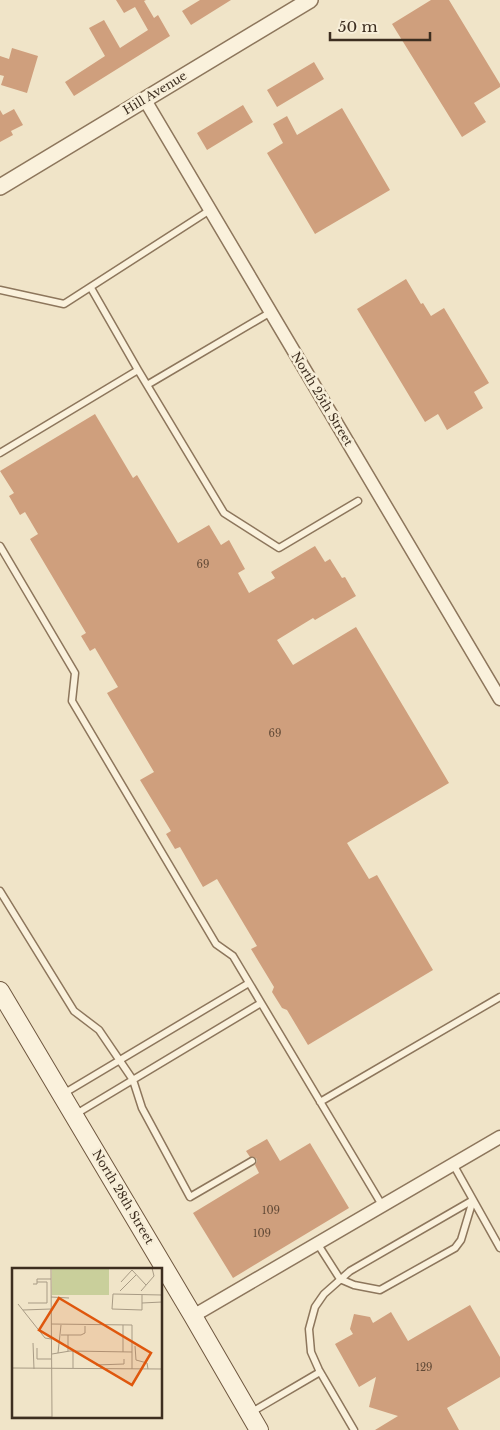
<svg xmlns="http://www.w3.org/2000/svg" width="500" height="1430" font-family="'Libre Baskerville',serif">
  <rect width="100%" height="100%" fill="#f0e4c8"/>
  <path fill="#cf9f7d" d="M 116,0 L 146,0 L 144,1 L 154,18 L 158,15 L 170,36 L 74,96 L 65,82 L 105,56 L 89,28 L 104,20 L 120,48 L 148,30 L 135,7 L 124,13 Z
    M 200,0 L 231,0 L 191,25 L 182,11 Z
    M 431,0 L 449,0 L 500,84 L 500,87 L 474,103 L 486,122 L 462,137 L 392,24 Z
    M 12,48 L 38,56 L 27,93 L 1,85 L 4,76 L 0,75 L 0,56 L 9,59 Z
    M 314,62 L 324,79 L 277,107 L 267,90 Z
    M 243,105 L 253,122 L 207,150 L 197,133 Z
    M 342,108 L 390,190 L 315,234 L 267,153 L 283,143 L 273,124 L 287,116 L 297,135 Z
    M 14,109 L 23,125 L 11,131 L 13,135 L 0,142 L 0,110 L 3,115 Z
    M 406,279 L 421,304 L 423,303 L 431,316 L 444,308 L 489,383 L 474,392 L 483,408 L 447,430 L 438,414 L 425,422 L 357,309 Z
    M 95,414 L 133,478 L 137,475 L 178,543 L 209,525 L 221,545 L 229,540 L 245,569 L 238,573 L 249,593 L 275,578 L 271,572 L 315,546 L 325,562 L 330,559 L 342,578 L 345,577 L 356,596 L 315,620 L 313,618 L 277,640 L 293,665 L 356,627 L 449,783 L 347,843 L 369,879 L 377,875 L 433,970 L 308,1045 L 287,1010 L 282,1008 L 272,992 L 274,987 L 251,949 L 257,946 L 217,879 L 203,887 L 180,847 L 175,849 L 166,834 L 171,831 L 140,780 L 154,772 L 107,693 L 118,687 L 95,648 L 90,651 L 81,636 L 86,633 L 30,539 L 38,534 L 25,512 L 20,515 L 9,496 L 14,493 L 0,471 Z
    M 267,1139 L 280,1161 L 310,1143 L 349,1208 L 233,1278 L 193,1213 L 259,1173 L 255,1165 L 257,1161 L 256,1158 L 250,1157 L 246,1151 Z
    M 470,1305 L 500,1357 L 500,1377 L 447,1408 L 459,1430 L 375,1430 L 398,1416 L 369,1407 L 376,1377 L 359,1387 L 335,1344 L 353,1334 L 350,1329 L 354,1314 L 370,1317 L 373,1323 L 391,1312 L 408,1341 Z"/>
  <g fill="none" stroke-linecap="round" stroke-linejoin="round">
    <defs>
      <path id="service" d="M 91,288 L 138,370 L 224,513 L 279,548 L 358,501
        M 0,290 L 64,304 L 210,210
        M 147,385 L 271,312
        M 0,453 L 138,370
        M 0,546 L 75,673 L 72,701 L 216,944 L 233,956 L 382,1205
        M 0,891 L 74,1011 L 99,1030 L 133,1080 L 142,1108 L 190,1197 L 252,1161
        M 63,1094 L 249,983
        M 320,1102 L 500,997
        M 76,1114 L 261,1003
        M 453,1164 L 500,1248
        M 317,1243 L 340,1279 L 354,1285 L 380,1290 L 455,1248 L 461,1240 L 473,1200
        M 250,1413 L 320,1372
        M 354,1430 L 319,1370 L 311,1352 L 309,1329 L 315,1307 L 324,1294 L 350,1271 L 473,1200"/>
      <path id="minor" d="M 145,100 L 500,699
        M 193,1316 L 500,1137"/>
      <path id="tertiary" d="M 0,187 L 310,0"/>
      <path id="secondary" d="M 0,991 L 193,1316 L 259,1430"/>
    </defs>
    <use href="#service" stroke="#8d765c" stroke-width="9"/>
    <use href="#minor" stroke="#8d765c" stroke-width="15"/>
    <use href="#tertiary" stroke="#8d765c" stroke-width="18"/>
    <use href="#secondary" stroke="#6f573f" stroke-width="20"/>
    <use href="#service" stroke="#faf1dc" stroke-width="6"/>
    <use href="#minor" stroke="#faf1dc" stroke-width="12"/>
    <use href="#tertiary" stroke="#faf1dc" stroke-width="15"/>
    <use href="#secondary" stroke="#faf1dc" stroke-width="18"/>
  </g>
  <g text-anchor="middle" stroke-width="5" stroke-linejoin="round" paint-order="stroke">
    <g font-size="10" fill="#624a37">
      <text x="203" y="568">69</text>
      <text x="275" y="737">69</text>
      <text x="271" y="1214">109</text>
      <text x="262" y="1237">109</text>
      <text x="424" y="1371">129</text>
    </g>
    <g font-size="12" fill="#3d2e20" stroke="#f7eed8">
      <text transform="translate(155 93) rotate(-31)" y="4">Hill Avenue</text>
      <text transform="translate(322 399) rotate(59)" y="4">North 25th Street</text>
      <text transform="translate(123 1197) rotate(59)" y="4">North 28th Street</text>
    </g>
  </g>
  <g transform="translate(12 1268)">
    <rect width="150" height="150" fill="#f0e4c8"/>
    <path d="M 40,0 L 97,0 L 97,27 L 40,27 Z" fill="#c9cf9b"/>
    <path fill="none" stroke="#a89b85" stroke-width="1" d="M 39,0 L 40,150M 120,2 L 134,17M 25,14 L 35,14 L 35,31M 109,14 L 120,2M 21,16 L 25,16 L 25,11 L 39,11M 108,23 L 124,7M 129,23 L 142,8 L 140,0M 130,27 L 130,42 L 100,41 L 101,26 L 150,27M 39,29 L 57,30M 16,35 L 35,35 L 35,31M 130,35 L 150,34M 6,36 L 33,70 L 39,71M 11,42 L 39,41M 39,56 L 120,57 L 120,101M 49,67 L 69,67 L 73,65 L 73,58M 56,67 L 56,83M 21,75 L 22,101M 123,78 L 124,92 L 135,95 L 136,101M 25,80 L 25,91 L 39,91M 111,84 L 111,57M 46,85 L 49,57M 40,86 L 58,83 L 120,84M 84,97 L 112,96 L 112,91M 0,100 L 150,101M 61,100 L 61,83M 0,149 L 40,149"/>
    <path fill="#df570d" fill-opacity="0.15" stroke="#df570d" stroke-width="2.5" d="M 47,30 L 139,85 L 120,117 L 27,62 Z"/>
    <rect width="150" height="150" fill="none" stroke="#3d2e20" stroke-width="2.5"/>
  </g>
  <path d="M330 32v8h100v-8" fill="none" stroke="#3d2e20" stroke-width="2.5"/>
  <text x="338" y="32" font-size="15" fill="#3d2e20" stroke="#f7eed8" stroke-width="4" paint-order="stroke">50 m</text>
</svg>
